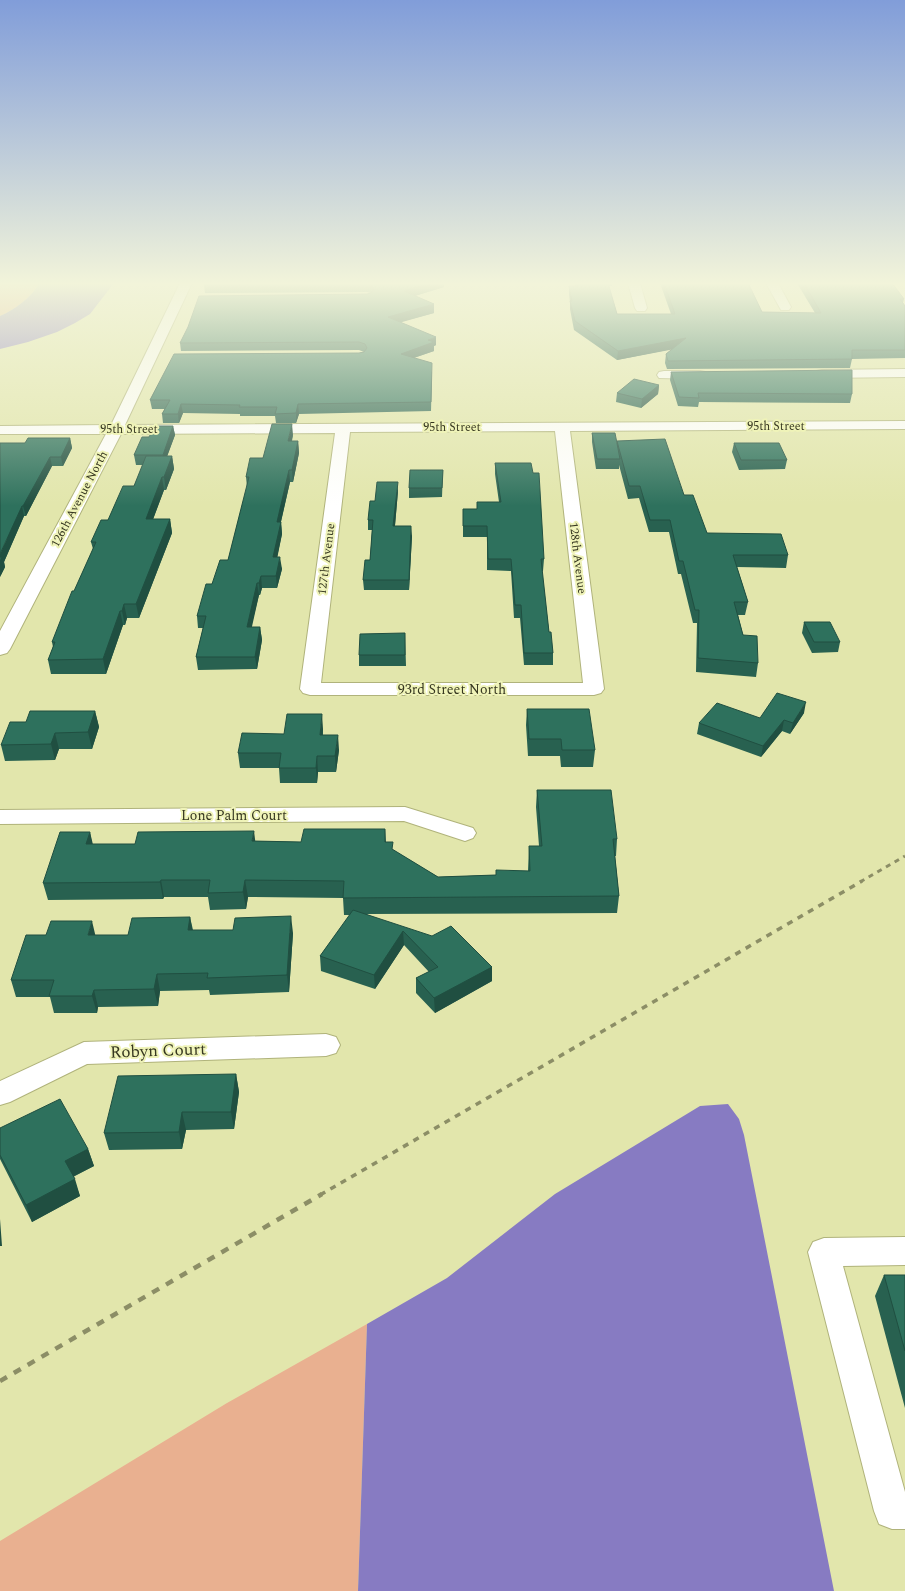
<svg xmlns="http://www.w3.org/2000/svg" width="905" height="1591" font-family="Spectral,serif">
  <rect width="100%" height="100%" fill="#e2e6ac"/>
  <path fill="#e9b090" d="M 0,283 L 40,283 C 30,298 16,309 0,316 Z
    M 367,1324 L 358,1591 L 0,1591 L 0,1541 L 227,1403 Z"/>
  <path fill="#877bc2" d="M 40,283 L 114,283 L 90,314 L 75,323 L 57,332 L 28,342 L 0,349 L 0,316 C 16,309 30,298 40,283 Z
    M 728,1104 L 739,1119 L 744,1135 L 834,1591 L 358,1591 L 367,1324 L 447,1278 L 555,1194 L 700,1106 Z"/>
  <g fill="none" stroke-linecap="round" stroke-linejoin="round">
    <defs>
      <path id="minor" d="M 180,283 L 192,283 L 125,425 L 905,421 L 905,429 L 570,431 L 604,689 L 601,693 L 594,695 L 310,695 L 303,693 L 300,689 L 335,433 L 121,434 L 10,649 L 7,653 L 0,655 L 0,631 L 106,434 L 0,434 L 0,426 L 111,425 ZM 555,431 L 583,683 L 321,683 L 350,432 Z
        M 628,283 L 640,283 L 647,308 L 645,311 L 637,311 L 635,308 Z
        M 766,283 L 778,283 L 791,307 L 789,310 L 781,310 Z
        M 905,369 L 905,377 L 822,378 L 817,377 L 815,374 L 817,371 L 822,370 Z
        M 664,371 L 700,371 L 705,372 L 707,375 L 705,378 L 700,379 L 659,378 L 657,375 L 659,372 Z
        M 405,807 L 473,828 L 476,833 L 473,838 L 465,841 L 404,821 L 0,824 L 0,810 Z
        M 326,1034 L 336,1037 L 340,1045 L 336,1053 L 326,1056 L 87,1064 L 10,1102 L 0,1105 L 0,1081 L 84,1042 Z
        M 905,1237 L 905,1265 L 843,1266 L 905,1492 L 905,1529 L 892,1529 L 879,1524 L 874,1511 L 808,1252 L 813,1242 L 824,1238 Z"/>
    </defs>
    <use href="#minor" stroke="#b0b37b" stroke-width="2"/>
    <use href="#minor" fill="#fff" fill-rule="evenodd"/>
    <path stroke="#8c8e66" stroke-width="3" stroke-dasharray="5 5" stroke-linecap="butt" d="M 860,882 L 905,856"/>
    <path stroke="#8c8e66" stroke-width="3.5" stroke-dasharray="6 6" stroke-linecap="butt" d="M 320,1195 L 862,881"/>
    <path stroke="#8c8e66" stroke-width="4.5" stroke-dasharray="8 8" stroke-linecap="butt" d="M 0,1381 L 322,1194"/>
  </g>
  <path fill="#286150" d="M 205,283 L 444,283 L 444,287 L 415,296 L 434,313 L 400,322 L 436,345 L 434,346 L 434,351 L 414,358 L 432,372 L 431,411 L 299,414 L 296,423 L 276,423 L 275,416 L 240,416 L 240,414 L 183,413 L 179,423 L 163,423 L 162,414 L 165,409 L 152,409 L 150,400 L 364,352 L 359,350 L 181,351 L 180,343 L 371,293 L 367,292 L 205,293 L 204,285 Z
    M 575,283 L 612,283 L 612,286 L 609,286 L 617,314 L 671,314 L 660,283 L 751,283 L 750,286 L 762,312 L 815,313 L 797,283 L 892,283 L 904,299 L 903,303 L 905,306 L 905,358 L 852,359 L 850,368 L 667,369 L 665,363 L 666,354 L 672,349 L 617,360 L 574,330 L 570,309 L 570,302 L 569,294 L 569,286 L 575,286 Z
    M 671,372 L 852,394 L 850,403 L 699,402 L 698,407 L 678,406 L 670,380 Z
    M 659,385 L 658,394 L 641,408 L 616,402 L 617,393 Z
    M 173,426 L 175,435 L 167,456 L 172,456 L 174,469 L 166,490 L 164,490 L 153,519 L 170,519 L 172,533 L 139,618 L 127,618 L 125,625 L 123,625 L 106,674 L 51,674 L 48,660 L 53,647 L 52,642 L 93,549 L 91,542 L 134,486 L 143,465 L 136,465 L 134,455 L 149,437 Z
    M 592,433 L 617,444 L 617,441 L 684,495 L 707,533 L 788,555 L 786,568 L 737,567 L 748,602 L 745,615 L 738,615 L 743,635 L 758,663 L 756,677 L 696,672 L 697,623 L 693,623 L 681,574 L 678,574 L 669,532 L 649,532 L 639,498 L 628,499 L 619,465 L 619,469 L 596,469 L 592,442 Z
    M 293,435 L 292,441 L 298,441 L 299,453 L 293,482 L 290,482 L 281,522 L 282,534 L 277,557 L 282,569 L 277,588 L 262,588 L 260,595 L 259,595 L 251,627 L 260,627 L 262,640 L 257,669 L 198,670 L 196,657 L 203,628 L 198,628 L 197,616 L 212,584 L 228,560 L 247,487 L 246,477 L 263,458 Z
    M 70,438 L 72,448 L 63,466 L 52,466 L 26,516 L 24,516 L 4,562 L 5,567 L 0,577 L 25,443 Z
    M 734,443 L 787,460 L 785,469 L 739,470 L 732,452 Z
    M 495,463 L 544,559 L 543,571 L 542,571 L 549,632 L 553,653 L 553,665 L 524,665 L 520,618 L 514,618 L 511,571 L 487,570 L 487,537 L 463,537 L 463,509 L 477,509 L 499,502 L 495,474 Z
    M 443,470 L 442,497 L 409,498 L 409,488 Z
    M 398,491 L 395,526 L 412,536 L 409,590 L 364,590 L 363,580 L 370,560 L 372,530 L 368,530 L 368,520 L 375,501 Z
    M 804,622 L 840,642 L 838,652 L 812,653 L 802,633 Z
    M 405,633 L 406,666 L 359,666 L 359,655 Z
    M 527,709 L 595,750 L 593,767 L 561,767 L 560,756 L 528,756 L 526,725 Z
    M 95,711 L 99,727 L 92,749 L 59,749 L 55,760 L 5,761 L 1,745 L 26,722 Z
    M 804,713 L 790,734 L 782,731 L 761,757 L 697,734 L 699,723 L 760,718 Z
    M 323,729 L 323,735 L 339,750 L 336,772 L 318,772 L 317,783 L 280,783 L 279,768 L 240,768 L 238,753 L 284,734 Z
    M 537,790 L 617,839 L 616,856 L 615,856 L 619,896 L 617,913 L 366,914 L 492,967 L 492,981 L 435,1013 L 416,993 L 416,978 L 429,972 L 404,945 L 375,989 L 321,971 L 320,956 L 350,915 L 344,915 L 343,898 L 248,897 L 246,909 L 210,910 L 208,897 L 164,897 L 163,899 L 48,900 L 43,883 L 90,832 L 92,844 L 135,844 L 255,841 L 301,842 L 385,829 L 386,842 L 393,850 L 438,877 L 496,875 L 528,871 L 529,846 L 539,846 L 536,807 Z
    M 190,917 L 193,930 L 293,933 L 289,992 L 210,995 L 209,990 L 160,991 L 158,1006 L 98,1007 L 97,1013 L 54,1013 L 50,997 L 16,997 L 11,980 L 46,935 L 128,935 Z
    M 236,1074 L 239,1092 L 234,1129 L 186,1130 L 182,1149 L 109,1150 L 104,1133 Z
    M 0,1128 L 88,1149 L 94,1166 L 73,1177 L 80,1196 L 32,1222 L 0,1159 Z
    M 884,1275 L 905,1275 L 905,1408 L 875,1296 Z"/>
  <path fill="#204f41" d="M 430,283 L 444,283 L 444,287 L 404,299 L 404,291 Z
    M 434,304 L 434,313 L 388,326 L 388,317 Z
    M 436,337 L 436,345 L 434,346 L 434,351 L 401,362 L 401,354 L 428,340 Z
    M 686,338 L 685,347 L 617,360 L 618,351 Z
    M 659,385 L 658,394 L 641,408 L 642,399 Z
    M 181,404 L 183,413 L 179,423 L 178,414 Z
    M 298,404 L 299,414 L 296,423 L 296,413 Z
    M 292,424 L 293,435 L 288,453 L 288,441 Z
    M 173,426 L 175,435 L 164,465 L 163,455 Z
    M 70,438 L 72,448 L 63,466 L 61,457 Z
    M 298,441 L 299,453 L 293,482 L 292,470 Z
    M 172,456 L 174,469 L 166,490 L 164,477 Z
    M 50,457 L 52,466 L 26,516 L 23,506 Z
    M 289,470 L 290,482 L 278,534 L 277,522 Z
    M 162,477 L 164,490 L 148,533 L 146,519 Z
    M 398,482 L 398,491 L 394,536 L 393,526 Z
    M 22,506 L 24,516 L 4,562 L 5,567 L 0,577 L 0,554 Z
    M 170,519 L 172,533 L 139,618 L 136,604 Z
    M 281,522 L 282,534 L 275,569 L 273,557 Z
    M 411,526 L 412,536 L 409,590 L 409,580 Z
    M 280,557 L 282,569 L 277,588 L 276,576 Z
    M 261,576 L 262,588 L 260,595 L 259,583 Z
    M 257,583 L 259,595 L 249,640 L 247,627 Z
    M 124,604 L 127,618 L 125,625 L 122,611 Z
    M 120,611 L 123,625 L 106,674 L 103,659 Z
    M 260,627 L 262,640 L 257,669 L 255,657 Z
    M 806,702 L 804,713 L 790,734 L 793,723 Z
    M 95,711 L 99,727 L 92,749 L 88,732 Z
    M 322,714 L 323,729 L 321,750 L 320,735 Z
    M 784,720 L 782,731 L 761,757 L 763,746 Z
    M 55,733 L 59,749 L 55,760 L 51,744 Z
    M 338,735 L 339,750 L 336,772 L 335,756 Z
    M 317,756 L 318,772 L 317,783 L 316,768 Z
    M 254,831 L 256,847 L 252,841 Z
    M 90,832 L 94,849 L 86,844 Z
    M 161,880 L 164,897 L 163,899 L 160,882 Z
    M 245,880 L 248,897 L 246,909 L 243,892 Z
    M 291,916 L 293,933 L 289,992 L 287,975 Z
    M 190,917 L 193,934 L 188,930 Z
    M 92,921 L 96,938 L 88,935 Z
    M 403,931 L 404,945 L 375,989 L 374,975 Z
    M 492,967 L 492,981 L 435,1013 L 434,998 Z
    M 157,974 L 160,991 L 158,1006 L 154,989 Z
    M 94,990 L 98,1007 L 97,1013 L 92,996 Z
    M 236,1074 L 239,1092 L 234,1129 L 231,1112 Z
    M 182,1112 L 186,1130 L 182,1149 L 179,1132 Z
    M 88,1149 L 94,1166 L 70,1178 L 65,1161 Z
    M 75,1179 L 80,1196 L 32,1222 L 26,1205 Z
    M 0,1219 L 2,1246 L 0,1246 Z"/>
  <path fill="#2e715d" stroke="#204f41" d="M 205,283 L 430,283 L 404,291 L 434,304 L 388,317 L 436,337 L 428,340 L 434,342 L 401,354 L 432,363 L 431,402 L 298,404 L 296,413 L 275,414 L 277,407 L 239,407 L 240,405 L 181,404 L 178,414 L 162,414 L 170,400 L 150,400 L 174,354 L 359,353 L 364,352 L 367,348 L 365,344 L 359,342 L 180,343 L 188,327 L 199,296 L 367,294 L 371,293 L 374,290 L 372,285 L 367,283 L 204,285 Z
    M 577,283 L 608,283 L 617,314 L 675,314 L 664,283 L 748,283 L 762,312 L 821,313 L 804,283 L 892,283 L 904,299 L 900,299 L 905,306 L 905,350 L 852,350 L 852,359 L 668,361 L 666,354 L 686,338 L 618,351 L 575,321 L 570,301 L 572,301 L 569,286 L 578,286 Z
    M 852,370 L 852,394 L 698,393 L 699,398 L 679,397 L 671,372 Z
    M 634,379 L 659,385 L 642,399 L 617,393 Z
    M 272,424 L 292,424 L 288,441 L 298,441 L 292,470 L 289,470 L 277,522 L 281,522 L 273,557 L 280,557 L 276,576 L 261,576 L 259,583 L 257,583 L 247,627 L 260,627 L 255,657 L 196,657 L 206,616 L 197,616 L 206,584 L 212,584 L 220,560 L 228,560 L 249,477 L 246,477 L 250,458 L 263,458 Z
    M 155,426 L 173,426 L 163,455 L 134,455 L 142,437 L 149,437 Z
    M 592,433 L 615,433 L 620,459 L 597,459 Z
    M 28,438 L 70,438 L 61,457 L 50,457 L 23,506 L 22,506 L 0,554 L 0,443 L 25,443 Z
    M 665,439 L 684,495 L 693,495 L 707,533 L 781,534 L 788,555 L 733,555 L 748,602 L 734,602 L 743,635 L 757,636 L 758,663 L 698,658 L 699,610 L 695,610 L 683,561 L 679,561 L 670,520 L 650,520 L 640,486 L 629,486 L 617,441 Z
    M 734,443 L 779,443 L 787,460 L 741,460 Z
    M 146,456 L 172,456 L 164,477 L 162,477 L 146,519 L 170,519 L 136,604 L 124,604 L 122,611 L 120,611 L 103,659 L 48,660 L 55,642 L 52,642 L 72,591 L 74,591 L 96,542 L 91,542 L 101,520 L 108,520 L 123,486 L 134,486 Z
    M 495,463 L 531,463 L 533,473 L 539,473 L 544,559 L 541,559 L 549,632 L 551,632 L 553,653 L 524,653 L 521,605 L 515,605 L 511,559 L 488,559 L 487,526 L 463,526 L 463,509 L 477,509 L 477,502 L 501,502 Z
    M 410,470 L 443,470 L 442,488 L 409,488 Z
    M 377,482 L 398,482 L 393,526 L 411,526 L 409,580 L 363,580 L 365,560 L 370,560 L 373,520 L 368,520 L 370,501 L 375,501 Z
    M 0,557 L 2,557 L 0,562 Z
    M 804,622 L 830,622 L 840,642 L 814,642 Z
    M 405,633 L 405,655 L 359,655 L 360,634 Z
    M 777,693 L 806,702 L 793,723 L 784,720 L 763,746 L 699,723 L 717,703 L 760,718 Z
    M 527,709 L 589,709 L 595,750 L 562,750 L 561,739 L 529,739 Z
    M 30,711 L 95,711 L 88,732 L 55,733 L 51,744 L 1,745 L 10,722 L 26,722 Z
    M 287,714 L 322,714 L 320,735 L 338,735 L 335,756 L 317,756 L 316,768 L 279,768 L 281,753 L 238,753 L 242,733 L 284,734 Z
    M 537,790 L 611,790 L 617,839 L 613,839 L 619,896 L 343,898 L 344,881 L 245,880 L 243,892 L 208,893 L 210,880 L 161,880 L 160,882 L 43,883 L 60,832 L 90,832 L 86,844 L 135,844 L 138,832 L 254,831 L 252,841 L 301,842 L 304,829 L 385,829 L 385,842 L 393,842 L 392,849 L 438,877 L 496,875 L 496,870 L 530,871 L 529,846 L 542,846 Z
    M 353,910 L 432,936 L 451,926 L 492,967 L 434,998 L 416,978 L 438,967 L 403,931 L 374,975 L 320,956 Z
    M 291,916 L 287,975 L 207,978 L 208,973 L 157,974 L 154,989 L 94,990 L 92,996 L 49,996 L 54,980 L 11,980 L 26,935 L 46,935 L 51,921 L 92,921 L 88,935 L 128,935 L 132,918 L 190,917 L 188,930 L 233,930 L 235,918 Z
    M 236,1074 L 231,1112 L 182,1112 L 179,1132 L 104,1133 L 118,1076 Z
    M 60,1099 L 88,1149 L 65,1161 L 75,1179 L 26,1205 L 0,1155 L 0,1128 Z
    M 884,1275 L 905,1275 L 905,1351 Z"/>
  <linearGradient id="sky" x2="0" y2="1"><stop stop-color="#819dd9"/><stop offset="0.56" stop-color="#f2f4da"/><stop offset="1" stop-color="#f2f4da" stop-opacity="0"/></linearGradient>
  <rect width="905" height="506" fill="url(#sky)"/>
  <g text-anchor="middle" stroke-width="4" stroke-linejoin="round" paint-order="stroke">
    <g font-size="12" fill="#363720" stroke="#eff3b8">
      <text x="776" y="430">95th Street</text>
      <text x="452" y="431">95th Street</text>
      <text x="129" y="433">95th Street</text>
      <text transform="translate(79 499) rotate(-62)" y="4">126th Avenue North</text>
      <text transform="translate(578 558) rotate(83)" y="4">128th Avenue</text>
      <text transform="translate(326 559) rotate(-83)" y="4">127th Avenue</text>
    </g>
    <g font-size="14" fill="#363720" stroke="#eff3b8">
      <text x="452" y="694">93rd Street North</text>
      <text x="234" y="820">Lone Palm Court</text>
    </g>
    <g font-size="17" fill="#363720" stroke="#eff3b8">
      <text transform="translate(158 1050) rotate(-2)" y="6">Robyn Court</text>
    </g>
  </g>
</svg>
